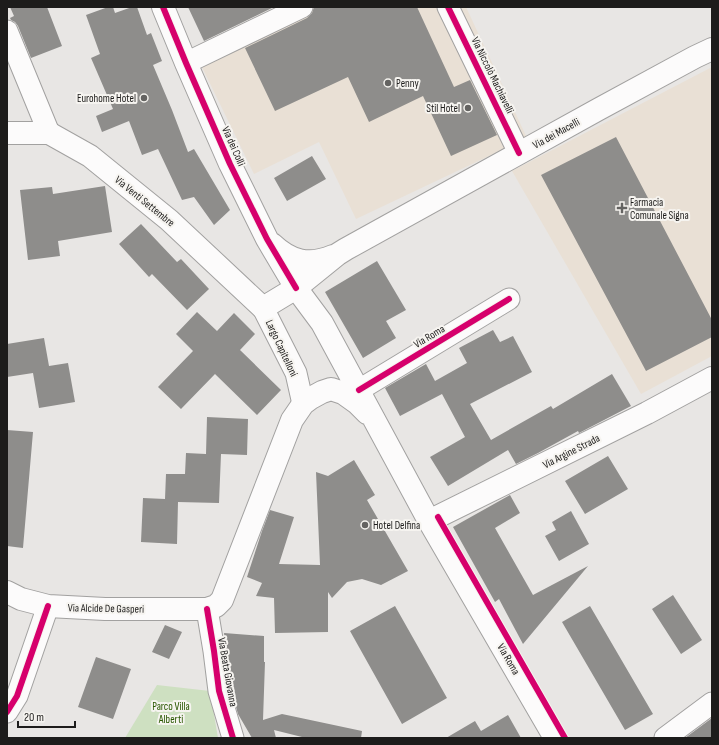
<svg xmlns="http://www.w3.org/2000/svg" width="719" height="745" font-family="'Sofia Sans Condensed',sans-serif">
  <rect width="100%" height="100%" fill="#e8e6e4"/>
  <path fill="#e9e0d5" d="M 309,7 L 466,7 L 527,138 L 356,219 L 319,142 L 254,174 L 199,61 Z
    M 712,67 L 712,356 L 641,394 L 512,171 Z"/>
  <path fill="#cee0c1" d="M 157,685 L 210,691 L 218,738 L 125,738 Z"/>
  <path fill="#8e8d8b" d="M 10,7 L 47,7 L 62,46 L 31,58 L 18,26 L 15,22 L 11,20 L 10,18 L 14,16 Z
    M 108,7 L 113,7 L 115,13 L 132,7 L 137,7 L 147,35 L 151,33 L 162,61 L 153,65 L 172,110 L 188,152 L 194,149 L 230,210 L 214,225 L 194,197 L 182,200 L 158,149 L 142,155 L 129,121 L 102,132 L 96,116 L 113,109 L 91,58 L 100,54 L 86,15 Z
    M 188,7 L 274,7 L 204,41 Z
    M 314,7 L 417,7 L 454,87 L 470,80 L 497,135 L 451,156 L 423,96 L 369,122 L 348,77 L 275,111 L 245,48 L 307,18 L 312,13 Z
    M 616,137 L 712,320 L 712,337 L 646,371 L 541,175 Z
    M 312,156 L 326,179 L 287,201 L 274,178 Z
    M 105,186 L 112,232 L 58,241 L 60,256 L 28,260 L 20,190 L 52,187 L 53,194 Z
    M 141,224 L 177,262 L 181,259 L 209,289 L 187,310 L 152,274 L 149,277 L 119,244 Z
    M 377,261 L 406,310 L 386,321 L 396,338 L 363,358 L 325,292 Z
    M 197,312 L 217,331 L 234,313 L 255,334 L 240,350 L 281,390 L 257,415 L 215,374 L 181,409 L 158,387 L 193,351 L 176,334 Z
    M 493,330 L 500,342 L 513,336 L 532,372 L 470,404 L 491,440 L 551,406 L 553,409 L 612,374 L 631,406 L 579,433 L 578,431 L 538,453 L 516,464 L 508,450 L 448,486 L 430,457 L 465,437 L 442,394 L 400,416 L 385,388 L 426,364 L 435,381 L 467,363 L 459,348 Z
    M 44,338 L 49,366 L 68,363 L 75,402 L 39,408 L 33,373 L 7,377 L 7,344 Z
    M 207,417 L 248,419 L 247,455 L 221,454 L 219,503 L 178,502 L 177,544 L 141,542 L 143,498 L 165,499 L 166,474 L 185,474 L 186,453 L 206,454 Z
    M 7,430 L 33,432 L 23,548 L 7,546 Z
    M 608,456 L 628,489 L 585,514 L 565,481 Z
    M 354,460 L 375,495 L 367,500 L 408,571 L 381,585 L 362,579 L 347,582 L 332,598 L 328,592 L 328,632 L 275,633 L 274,598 L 256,596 L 262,583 L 247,577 L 262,531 L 270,510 L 294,517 L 279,564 L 320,565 L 316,472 L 328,476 Z
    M 510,495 L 520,513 L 495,528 L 533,595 L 588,566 L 523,644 L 499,599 L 495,602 L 453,527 Z
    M 571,511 L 589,544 L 559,561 L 545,536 L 556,530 L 552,522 Z
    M 673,595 L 702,640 L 681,654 L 652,609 Z
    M 395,606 L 447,698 L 402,724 L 350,631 Z
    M 590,606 L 653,714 L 625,730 L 562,622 Z
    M 165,625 L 182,632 L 169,659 L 152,652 Z
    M 224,633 L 264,636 L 264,662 L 265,662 L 263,720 L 282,714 L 362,731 L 361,738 L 306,738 L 274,730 L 276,738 L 252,738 L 238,714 L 231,689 Z
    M 96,657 L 131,669 L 113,719 L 78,707 Z
    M 508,715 L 521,738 L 446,738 L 475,721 L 481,731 Z
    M 712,718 L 712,738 L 685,738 Z"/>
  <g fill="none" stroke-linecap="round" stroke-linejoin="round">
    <defs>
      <path id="street" d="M 448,7 L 519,153
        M 7,31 L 49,133
        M 186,63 L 302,7
        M 263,308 L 296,373 L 303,404
        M 359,390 L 509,299
        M 207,609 L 214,651 L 219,691 L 233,738
        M 7,712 L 17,696 L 48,606
        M 665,738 L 712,703"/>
      <path id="secondary" d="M 163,7 L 186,63 L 230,164 L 267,239 L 296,288 L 322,323 L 429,521 L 555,738
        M 7,133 L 49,133 L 90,156 L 169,220 L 263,308 L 296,288 L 338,254 L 346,249 L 599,109 L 695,57 L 712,49
        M 272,244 C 291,262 309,266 333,256
        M 429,521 L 647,413 L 712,378
        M 7,592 L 21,599 L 48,606 L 105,609 L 207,609 L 216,606 L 222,600 L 292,420 L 303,404 L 311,398 L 322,392 L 331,389 L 343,393 L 357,403 L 367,413"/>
    </defs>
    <use href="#street" stroke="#a2a1a0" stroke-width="23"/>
    <use href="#secondary" stroke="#a2a1a0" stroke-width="24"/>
    <use href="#street" stroke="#fcfbfb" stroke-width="21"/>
    <use href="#secondary" stroke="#fcfbfb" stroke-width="22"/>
    <defs>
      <path id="cycleway" d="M 163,7 L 186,63 L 230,164 L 267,239 L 296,288
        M 448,7 L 519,153
        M 359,390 L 509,299
        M 438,517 L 565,738
        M 207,609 L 214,651 L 219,691 L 233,738
        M 7,712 L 17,696 L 48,606"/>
    </defs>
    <use href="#cycleway" stroke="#f6f4f0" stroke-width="8"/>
    <use href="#cycleway" stroke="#d6006c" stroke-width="6"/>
  </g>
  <g fill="#646361" stroke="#f6f4f0" stroke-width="1.5">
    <circle cx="388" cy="83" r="4"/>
    <circle cx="144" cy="98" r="4"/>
    <circle cx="468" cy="108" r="4"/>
    <path d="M620 202h4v4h4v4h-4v4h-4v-4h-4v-4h4z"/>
    <circle cx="365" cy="525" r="4"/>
  </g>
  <g text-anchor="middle" stroke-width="4" stroke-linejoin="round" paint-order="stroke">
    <g font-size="11" fill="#1d1c1b" stroke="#f6f4f0">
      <text transform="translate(493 75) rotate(64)" y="4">Via Niccolò Machiavelli</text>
      <text transform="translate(556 133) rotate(-29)" y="4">Via dei Macelli</text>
      <text transform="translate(234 146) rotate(66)" y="4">Via dei Colli</text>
      <text transform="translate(145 201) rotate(39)" y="4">Via Venti Settembre</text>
      <text transform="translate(429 336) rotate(-31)" y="4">Via Roma</text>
      <text transform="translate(282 348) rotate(65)" y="4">Largo Capitelloni</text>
      <text transform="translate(571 451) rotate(-27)" y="4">Via Argine Strada</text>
      <text transform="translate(106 608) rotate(1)" y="4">Via Alcide De Gasperi</text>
      <text transform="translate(509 659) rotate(60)" y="4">Via Roma</text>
      <text transform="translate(228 672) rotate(80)" y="4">Via Beata Giovanna</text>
    </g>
    <g font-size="11" fill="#1d1c1b" stroke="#f6f4f0" text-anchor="start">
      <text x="396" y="87">Penny</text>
      <text x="136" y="102" text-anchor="end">Eurohome Hotel</text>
      <text x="460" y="112" text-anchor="end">Stil Hotel</text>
      <text x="630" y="206">Farmacia<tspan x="630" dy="13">Comunale Signa</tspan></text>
      <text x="373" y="529">Hotel Delfina</text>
    </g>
    <g font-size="11" fill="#295700" stroke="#f6f4f0">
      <text x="171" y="710">Parco Villa<tspan x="171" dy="13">Alberti</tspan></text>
    </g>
  </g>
  <rect width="719" height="745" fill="none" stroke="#1d1c1b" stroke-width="16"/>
  <path d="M18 721v6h57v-6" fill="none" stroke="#1d1c1b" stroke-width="2"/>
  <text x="24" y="721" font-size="12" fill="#1d1c1b" stroke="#f6f4f0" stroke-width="3" paint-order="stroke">20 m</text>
</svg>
